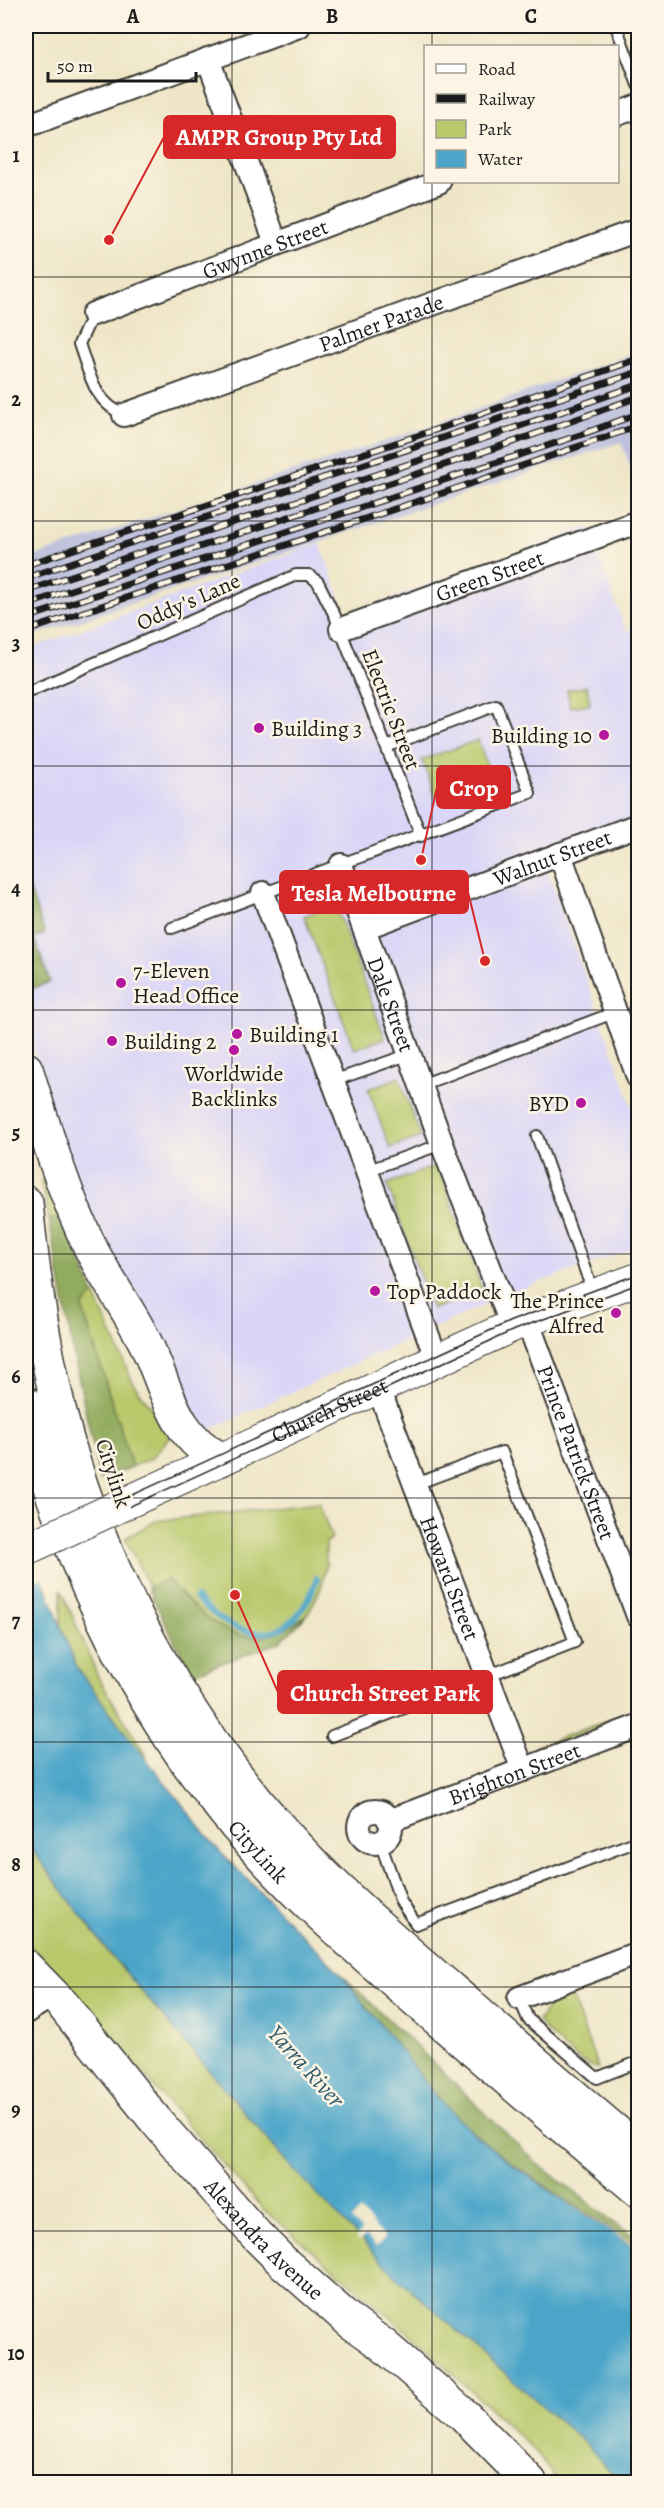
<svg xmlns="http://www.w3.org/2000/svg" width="664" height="2508" font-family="Alegreya,serif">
  <rect width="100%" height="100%" fill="#fcf5e5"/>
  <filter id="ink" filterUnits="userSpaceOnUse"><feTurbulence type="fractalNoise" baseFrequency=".0167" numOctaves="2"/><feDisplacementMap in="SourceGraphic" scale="12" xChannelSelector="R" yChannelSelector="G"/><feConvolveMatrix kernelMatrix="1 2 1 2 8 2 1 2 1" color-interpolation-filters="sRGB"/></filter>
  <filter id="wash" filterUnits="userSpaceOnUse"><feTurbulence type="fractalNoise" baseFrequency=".008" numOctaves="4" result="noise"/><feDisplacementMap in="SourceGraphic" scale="24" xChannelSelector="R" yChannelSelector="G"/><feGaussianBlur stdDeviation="1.35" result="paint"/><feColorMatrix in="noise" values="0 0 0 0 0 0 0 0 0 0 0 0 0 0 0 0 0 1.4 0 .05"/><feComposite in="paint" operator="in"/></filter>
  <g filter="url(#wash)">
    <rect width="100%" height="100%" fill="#efe6c8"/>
    <path fill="#dad6f7" d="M 588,527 L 626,631 L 638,626 L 638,830 L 545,864 L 638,1123 L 638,1247 L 512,1292 L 209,1430 L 192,1423 L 87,1221 L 47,1107 L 26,1015 L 26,650 L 320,543 L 346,615 Z"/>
    <path fill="#c0c2dd" d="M 638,352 L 638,488 L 621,442 L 26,638 L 26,559 L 413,432 Z"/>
    <path fill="#b8c86b" stroke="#6a7244" stroke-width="1.5" d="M 587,686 L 590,704 L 570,707 L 567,690 Z
      M 478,740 L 492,779 L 437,799 L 422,760 Z
      M 335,904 L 385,1038 L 354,1049 L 304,916 Z
      M 399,1077 L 421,1137 L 390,1148 L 368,1089 Z
      M 438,1165 L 483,1291 L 432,1309 L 387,1184 Z
      M 41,1181 L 49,1181 L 64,1219 L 49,1219 Z
      M 94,1294 L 134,1385 L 172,1434 L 152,1458 L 132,1467 L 82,1307 Z
      M 319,1503 L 332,1539 L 326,1542 L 326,1567 L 321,1588 L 308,1614 L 280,1642 L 191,1674 L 125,1538 L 156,1521 Z
      M 61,1589 L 99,1679 L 147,1757 L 145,1759 L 77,1668 L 61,1626 Z
      M 628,1713 L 628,1715 L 557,1743 L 555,1749 L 538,1753 L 535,1747 Z
      M 26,1841 L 106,1949 L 291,2167 L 588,2446 L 620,2482 L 558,2482 L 538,2454 L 416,2339 L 264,2210 L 162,2096 L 66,1981 L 26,1942 Z
      M 571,1994 L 598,2068 C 579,2065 550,2036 538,2021 L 550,2004 Z"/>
    <path fill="#92ac5f" stroke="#57643e" stroke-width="1.5" d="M 26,880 L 45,934 L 34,938 L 50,982 L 26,991 Z
      M 49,1219 L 64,1219 L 94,1294 L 82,1307 L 132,1467 L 100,1480 L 74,1356 Z
      M 168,1580 C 195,1609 234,1653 280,1631 C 289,1627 299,1620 308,1614 L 280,1642 L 191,1674 L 148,1588 Z
      M 341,1974 L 539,2165 L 605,2215 C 614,2225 627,2230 638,2238 L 638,2246 C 584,2209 526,2178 476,2135 C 424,2091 383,2027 341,1974 Z"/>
    <path fill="#4ca5c9" stroke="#346072" stroke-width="1.5" d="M 26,1550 L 47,1590 L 77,1668 L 127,1735 L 220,1852 L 341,1974 L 436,2096 L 474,2134 L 519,2170 L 638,2250 L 638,2482 L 620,2482 L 588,2446 L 400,2280 L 291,2167 L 106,1949 L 26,1841 Z"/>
    <path fill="#efe6c8" d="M 26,1547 L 44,1577 L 26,1583 Z
      M 360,2211 L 385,2238 L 376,2247 L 366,2235 L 359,2242 L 355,2238 L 362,2231 L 351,2220 Z"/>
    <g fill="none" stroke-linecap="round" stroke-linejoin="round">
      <path stroke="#4ca5c9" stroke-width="6" d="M 196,1598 C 242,1646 294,1649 317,1578"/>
    </g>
  </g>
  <g filter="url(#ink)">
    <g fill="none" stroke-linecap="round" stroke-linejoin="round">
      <defs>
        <path id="lane" d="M 616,26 L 638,85
          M 93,314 L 79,344 C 90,374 93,401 124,415
          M 26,693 L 296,575 L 309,575 L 318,582 L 335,616 L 421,836
          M 172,928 L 530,793 L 496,705 L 386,747
          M 333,1081 L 410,1054
          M 421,1085 L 616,1012
          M 537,1136 L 593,1292
          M 366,1171 L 442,1144
          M 332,1736 L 575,1642 L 502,1452 L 416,1484
          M 380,1842 L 401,1902 L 416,1924 L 638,1841
          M 519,1998 L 528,2019 L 597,2078 L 638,2062"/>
        <g id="street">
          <path d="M 208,59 L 276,243"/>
          <path d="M 618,114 L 638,106"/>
          <path d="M 26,126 L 299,26"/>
          <path id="s1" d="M 93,314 L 439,182"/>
          <path id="s2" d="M 124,415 L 638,230"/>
          <path id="s3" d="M 341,629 L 638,522"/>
          <path d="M 560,854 L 638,1077"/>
          <path id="s4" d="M 341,865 L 442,1144 L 512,1326"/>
          <path d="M 263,893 L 437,1360"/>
          <path id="s5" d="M 364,928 L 638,825"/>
          <path id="s6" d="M 527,1320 L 638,1616"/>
          <path id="s7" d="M 378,1387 L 523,1770"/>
          <circle cx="375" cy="1827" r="16"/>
          <path id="s8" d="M 389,1821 L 638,1726"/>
          <path d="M 519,1998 L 638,1953"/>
          <path d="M 26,2012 L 53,1995"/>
        </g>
        <g id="secondary">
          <path id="s9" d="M 113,1509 L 512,1326 L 638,1279"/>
        </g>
        <g id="primary">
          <path id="s10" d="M 26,1967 L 63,2005 L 156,2121 L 256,2235 L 284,2263 L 351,2322 L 383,2345 L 464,2415 L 530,2482"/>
        </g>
        <g id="highway">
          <path d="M 26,1069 C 45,1130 63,1191 91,1249 C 107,1280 128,1309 144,1340 C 167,1385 172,1436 221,1459"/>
          <path d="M 26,1203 C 35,1298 50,1394 81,1485 C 129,1627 211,1760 316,1867 C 364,1915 417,1960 469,2005 C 525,2054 581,2103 638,2150"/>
          <path id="s11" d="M 26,1403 C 62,1551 128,1691 223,1810 C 275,1876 338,1932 401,1987 C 479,2056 558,2123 638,2190"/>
        </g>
      </defs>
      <use href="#lane" stroke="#3c3a36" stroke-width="14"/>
      <use href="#street" stroke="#3c3a36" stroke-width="26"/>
      <use href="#secondary" stroke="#3c3a36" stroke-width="34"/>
      <use href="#primary" stroke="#3c3a36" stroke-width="36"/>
      <use href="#highway" stroke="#3c3a36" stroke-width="36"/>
      <use href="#lane" stroke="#fff" stroke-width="10"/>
      <use href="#street" stroke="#fff" stroke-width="22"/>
      <use href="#secondary" stroke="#fff" stroke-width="32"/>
      <use href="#primary" stroke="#fff" stroke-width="33"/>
      <use href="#highway" stroke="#fff" stroke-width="33"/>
      <path stroke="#1c1c1c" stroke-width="1.5" d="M 26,1544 L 511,1321 L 638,1274
        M 26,1554 L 514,1330 L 638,1284"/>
      <defs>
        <path id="rail" d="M 26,565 L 441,428 L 638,359
          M 26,578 L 638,372
          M 26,591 L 445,452 L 638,385
          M 26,605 L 516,441 L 638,397
          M 26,618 L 580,435 L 638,414
          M 26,631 L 452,490 L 638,426"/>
      </defs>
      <use href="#rail" stroke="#1c1c1c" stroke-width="7"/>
      <use href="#rail" stroke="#fcf5e5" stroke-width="4.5" stroke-dasharray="14" stroke-linecap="butt"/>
      <defs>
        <path id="secondary-bridge" d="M 26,1549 L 113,1509"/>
      </defs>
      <use href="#secondary-bridge" stroke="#3c3a36" stroke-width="34" stroke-linecap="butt"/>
      <use href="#secondary-bridge" stroke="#fff" stroke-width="32"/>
    </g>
  </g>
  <path fill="none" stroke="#1c1c1c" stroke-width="1.5" stroke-opacity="0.55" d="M 232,26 L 232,2482M 432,26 L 432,46M 432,182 L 432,2482M 26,277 L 638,277M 26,521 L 638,521M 26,766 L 638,766M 26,1010 L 638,1010M 26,1254 L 638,1254M 26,1498 L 638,1498M 26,1742 L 638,1742M 26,1987 L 638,1987M 26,2231 L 638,2231"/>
  <g fill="#b5179e" stroke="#fcf5e5" stroke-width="2">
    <circle cx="259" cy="728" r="6"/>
    <circle cx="604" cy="735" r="6"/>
    <circle cx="121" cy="983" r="6"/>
    <circle cx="237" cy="1034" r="6"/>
    <circle cx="112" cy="1041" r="6"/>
    <circle cx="234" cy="1050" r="6"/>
    <circle cx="581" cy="1103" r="6"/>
    <circle cx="375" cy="1291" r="6"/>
    <circle cx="616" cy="1313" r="6"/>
  </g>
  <g text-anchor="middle" stroke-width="5" stroke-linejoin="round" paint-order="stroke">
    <g font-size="22" fill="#1c1c1c" stroke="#fcf5e5">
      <text dy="8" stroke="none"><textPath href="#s1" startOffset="184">Gwynne Street</textPath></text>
      <text dy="8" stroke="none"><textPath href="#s2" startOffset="273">Palmer Parade</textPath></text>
      <text dy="8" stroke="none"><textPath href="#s3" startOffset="158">Green Street</textPath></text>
      <text transform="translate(188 601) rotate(-24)" y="8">Oddy's Lane</text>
      <text transform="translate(392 709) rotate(69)" y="8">Electric Street</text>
      <text dy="8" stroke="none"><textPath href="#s5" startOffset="201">Walnut Street</textPath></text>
      <text dy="8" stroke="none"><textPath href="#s4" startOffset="148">Dale Street</textPath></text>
      <text dy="8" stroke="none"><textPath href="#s9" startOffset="238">Church Street</textPath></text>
      <text dy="8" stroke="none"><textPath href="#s6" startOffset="141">Prince Patrick Street</textPath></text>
      <text transform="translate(114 1473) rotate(72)" y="8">Citylink</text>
      <text dy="8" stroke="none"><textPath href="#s7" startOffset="204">Howard Street</textPath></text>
      <text dy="8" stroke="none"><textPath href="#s8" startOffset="134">Brighton Street</textPath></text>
      <text dy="8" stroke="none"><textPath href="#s11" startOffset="510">CityLink</textPath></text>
      <text dy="8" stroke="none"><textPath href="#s10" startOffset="362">Alexandra Avenue</textPath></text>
    </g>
    <g font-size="22" fill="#1c1c1c" stroke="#fcf5e5" text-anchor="start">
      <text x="271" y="736">Building 3</text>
      <text x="592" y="743" text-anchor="end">Building 10</text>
      <text x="133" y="978">7-Eleven<tspan x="133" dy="25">Head Office</tspan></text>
      <text x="249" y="1042">Building 1</text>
      <text x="124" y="1049">Building 2</text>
      <text x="234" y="1081" text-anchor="middle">Worldwide<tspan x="234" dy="25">Backlinks</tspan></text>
      <text x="569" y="1111" text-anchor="end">BYD</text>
      <text x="387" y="1299">Top Paddock</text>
      <text x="604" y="1308" text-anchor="end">The Prince<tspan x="604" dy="25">Alfred</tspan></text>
    </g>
    <g font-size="24" font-style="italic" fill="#325a6a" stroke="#fcf5e5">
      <text transform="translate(306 2066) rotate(48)" y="8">Yarra River</text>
    </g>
  </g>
  <path fill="none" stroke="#d62828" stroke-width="2" d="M109 240L164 137M421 860L437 787M485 961L468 892M235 1595L278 1692"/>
  <g fill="#d62828" stroke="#fcf5e5" stroke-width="2">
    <circle cx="109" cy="240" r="6"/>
    <circle cx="421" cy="860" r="6"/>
    <circle cx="485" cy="961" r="6"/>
    <circle cx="235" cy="1595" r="6"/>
  </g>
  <g fill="#d62828" stroke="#d62828" stroke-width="2">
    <rect x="164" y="116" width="231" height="42" rx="6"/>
    <rect x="437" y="766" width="73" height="42" rx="6"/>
    <rect x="280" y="871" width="188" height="42" rx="6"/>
    <rect x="278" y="1671" width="214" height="42" rx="6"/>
  </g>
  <g font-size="24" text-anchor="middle" font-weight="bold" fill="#fff">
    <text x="279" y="145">AMPR Group Pty Ltd</text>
    <text x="474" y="796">Crop</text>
    <text x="374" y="901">Tesla Melbourne</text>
    <text x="385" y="1701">Church Street Park</text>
  </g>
  <rect width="664" height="2508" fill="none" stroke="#fcf5e5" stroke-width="66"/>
  <rect x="424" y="45" width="195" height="138" fill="#fcf5e5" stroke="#a29e95" stroke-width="1.5"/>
  <rect x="436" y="64" width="30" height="9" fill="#ffffff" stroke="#a29e95" stroke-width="1.5"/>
  <text x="478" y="75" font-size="18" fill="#1c1c1c">Road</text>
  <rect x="436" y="94" width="30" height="9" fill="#1c1c1c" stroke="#a29e95" stroke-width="1.5"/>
  <text x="478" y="105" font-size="18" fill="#1c1c1c">Railway</text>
  <rect x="436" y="120" width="30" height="18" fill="#b8c86b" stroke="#a29e95" stroke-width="1.5"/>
  <text x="478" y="135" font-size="18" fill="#1c1c1c">Park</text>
  <rect x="436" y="150" width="30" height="18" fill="#4ca5c9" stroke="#a29e95" stroke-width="1.5"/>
  <text x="478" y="165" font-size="18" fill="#1c1c1c">Water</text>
  <path d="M48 72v9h148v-9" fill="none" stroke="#1c1c1c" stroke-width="3"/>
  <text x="57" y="72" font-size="18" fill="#1c1c1c" stroke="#fcf5e5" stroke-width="4.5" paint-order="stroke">50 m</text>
  <rect x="33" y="33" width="598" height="2442" fill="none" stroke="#1c1c1c" stroke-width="2"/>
  <g font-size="20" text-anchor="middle" font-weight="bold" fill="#1c1c1c">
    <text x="133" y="23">A</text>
    <text x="332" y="23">B</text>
    <text x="531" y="23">C</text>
    <text x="16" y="162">1</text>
    <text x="16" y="406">2</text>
    <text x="16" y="650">3</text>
    <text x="16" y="895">4</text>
    <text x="16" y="1139">5</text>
    <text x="16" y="1383">6</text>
    <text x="16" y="1627">7</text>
    <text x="16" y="1871">8</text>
    <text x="16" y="2116">9</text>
    <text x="16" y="2360">10</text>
  </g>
</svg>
